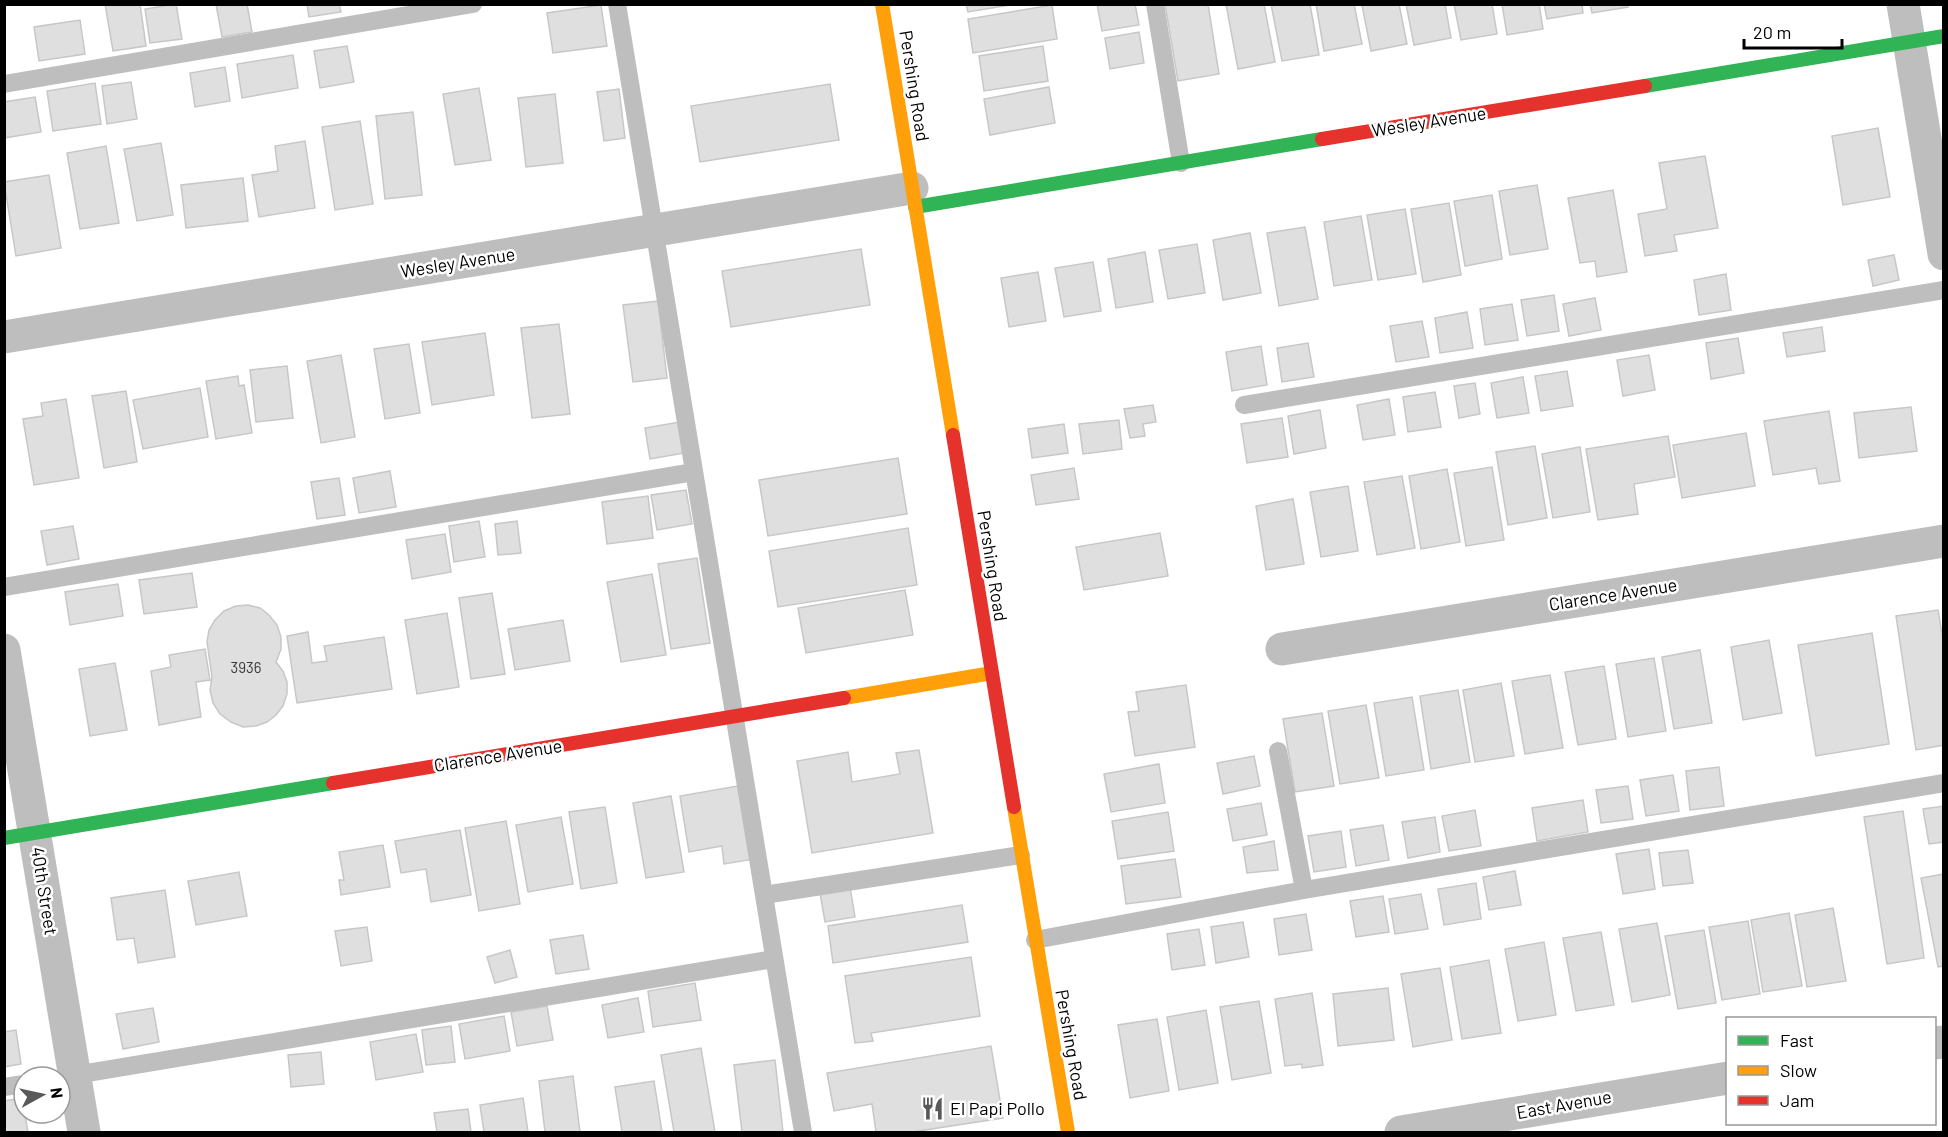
<svg xmlns="http://www.w3.org/2000/svg" width="1948" height="1137" font-family="Barlow,sans-serif">
  <rect width="100%" height="100%" fill="#fff"/>
  <path fill="#dfdfdf" stroke="#c7c7c7" stroke-width="1.5" d="M 105,4 L 140,4 L 146,46 L 113,51 Z
    M 176,4 L 182,39 L 150,43 L 145,9 Z
    M 216,4 L 247,4 L 252,32 L 222,37 Z
    M 307,4 L 339,4 L 341,12 L 309,17 Z
    M 966,4 L 1016,4 L 968,12 Z
    M 1097,4 L 1135,4 L 1139,25 L 1102,31 Z
    M 1165,4 L 1208,4 L 1219,74 L 1178,81 Z
    M 1226,4 L 1264,4 L 1275,62 L 1238,69 Z
    M 1271,4 L 1310,4 L 1319,55 L 1282,61 Z
    M 1316,4 L 1354,4 L 1362,44 L 1324,51 Z
    M 1399,4 L 1407,44 L 1371,51 L 1362,5 Z
    M 1406,4 L 1445,4 L 1451,38 L 1414,45 Z
    M 1454,4 L 1492,4 L 1497,34 L 1461,40 Z
    M 1502,4 L 1539,4 L 1543,29 L 1507,35 Z
    M 1544,4 L 1582,4 L 1583,13 L 1547,19 Z
    M 1590,4 L 1628,4 L 1628,7 L 1592,13 Z
    M 601,5 L 607,46 L 553,53 L 547,13 Z
    M 1052,5 L 1057,39 L 973,53 L 968,19 Z
    M 80,20 L 85,54 L 39,61 L 34,27 Z
    M 1139,32 L 1144,63 L 1110,69 L 1105,38 Z
    M 347,46 L 354,82 L 320,88 L 314,51 Z
    M 1043,46 L 1048,81 L 984,91 L 979,56 Z
    M 293,55 L 298,88 L 242,98 L 237,64 Z
    M 225,67 L 230,101 L 195,107 L 190,73 Z
    M 131,82 L 137,119 L 107,124 L 102,86 Z
    M 95,83 L 101,124 L 53,131 L 47,91 Z
    M 830,84 L 839,140 L 700,162 L 691,106 Z
    M 1049,87 L 1055,123 L 990,135 L 984,99 Z
    M 479,88 L 491,160 L 455,165 L 443,94 Z
    M 619,89 L 625,138 L 604,141 L 597,92 Z
    M 555,94 L 563,163 L 526,167 L 518,98 Z
    M 35,97 L 41,132 L 4,138 L 4,102 Z
    M 413,112 L 422,195 L 385,199 L 376,116 Z
    M 360,121 L 373,204 L 335,210 L 322,127 Z
    M 1878,128 L 1890,197 L 1843,205 L 1832,136 Z
    M 305,141 L 315,208 L 259,217 L 252,175 L 278,171 L 275,146 Z
    M 161,143 L 173,215 L 137,221 L 124,149 Z
    M 106,146 L 119,223 L 80,229 L 67,153 Z
    M 1705,156 L 1718,228 L 1674,235 L 1677,251 L 1645,256 L 1638,214 L 1667,209 L 1659,163 Z
    M 49,175 L 61,248 L 16,256 L 4,182 Z
    M 243,178 L 248,221 L 186,228 L 181,185 Z
    M 1537,185 L 1548,249 L 1510,255 L 1499,191 Z
    M 1613,190 L 1627,272 L 1597,277 L 1595,261 L 1580,263 L 1568,198 Z
    M 1492,195 L 1502,259 L 1465,266 L 1454,201 Z
    M 1449,203 L 1461,275 L 1423,282 L 1411,209 Z
    M 1405,209 L 1416,274 L 1378,280 L 1367,215 Z
    M 1361,216 L 1372,280 L 1334,286 L 1324,222 Z
    M 1305,227 L 1318,299 L 1279,306 L 1267,233 Z
    M 1250,233 L 1261,293 L 1223,300 L 1213,240 Z
    M 1197,244 L 1205,293 L 1168,299 L 1159,250 Z
    M 861,249 L 870,305 L 731,327 L 722,271 Z
    M 1145,252 L 1153,302 L 1116,308 L 1108,259 Z
    M 1894,255 L 1899,280 L 1873,286 L 1868,260 Z
    M 1093,262 L 1101,311 L 1064,317 L 1055,268 Z
    M 1038,272 L 1046,321 L 1009,327 L 1001,278 Z
    M 1726,274 L 1731,310 L 1699,315 L 1694,280 Z
    M 1554,295 L 1559,331 L 1527,336 L 1521,300 Z
    M 1595,298 L 1601,330 L 1569,336 L 1563,304 Z
    M 658,301 L 667,378 L 633,382 L 623,305 Z
    M 1512,304 L 1518,340 L 1485,345 L 1480,309 Z
    M 1467,312 L 1473,348 L 1440,353 L 1435,318 Z
    M 1422,321 L 1429,357 L 1396,362 L 1390,326 Z
    M 559,324 L 570,414 L 532,418 L 521,328 Z
    M 1822,327 L 1825,351 L 1787,357 L 1783,333 Z
    M 485,333 L 494,395 L 432,405 L 422,342 Z
    M 1738,338 L 1744,373 L 1711,379 L 1706,343 Z
    M 1308,343 L 1314,377 L 1282,382 L 1277,348 Z
    M 409,344 L 420,413 L 385,419 L 374,349 Z
    M 1261,346 L 1267,385 L 1232,391 L 1226,352 Z
    M 341,355 L 355,437 L 321,443 L 307,361 Z
    M 1649,355 L 1655,390 L 1623,396 L 1617,360 Z
    M 287,366 L 293,418 L 256,422 L 250,370 Z
    M 1567,371 L 1573,406 L 1541,411 L 1535,376 Z
    M 238,376 L 239,386 L 244,385 L 252,433 L 216,439 L 206,381 Z
    M 1523,377 L 1529,413 L 1497,418 L 1491,383 Z
    M 1475,383 L 1480,414 L 1459,418 L 1454,386 Z
    M 200,388 L 208,437 L 143,449 L 133,400 Z
    M 126,391 L 137,462 L 104,468 L 92,396 Z
    M 1435,392 L 1441,427 L 1408,432 L 1403,397 Z
    M 66,399 L 79,478 L 34,485 L 23,419 L 43,416 L 41,403 Z
    M 1389,399 L 1395,435 L 1363,440 L 1357,405 Z
    M 1153,405 L 1156,422 L 1143,424 L 1145,436 L 1130,438 L 1124,409 Z
    M 1911,407 L 1917,451 L 1859,458 L 1854,413 Z
    M 1320,410 L 1326,448 L 1294,454 L 1288,416 Z
    M 1829,411 L 1840,481 L 1819,484 L 1816,468 L 1773,475 L 1764,421 Z
    M 1282,418 L 1288,457 L 1247,463 L 1241,424 Z
    M 1119,420 L 1122,449 L 1083,454 L 1079,424 Z
    M 679,422 L 685,453 L 650,459 L 645,428 Z
    M 1064,424 L 1068,453 L 1032,458 L 1028,429 Z
    M 1746,433 L 1755,486 L 1682,498 L 1673,445 Z
    M 1668,436 L 1675,477 L 1634,484 L 1638,514 L 1598,520 L 1586,449 Z
    M 1535,446 L 1547,518 L 1508,525 L 1496,452 Z
    M 1580,447 L 1590,512 L 1553,518 L 1542,454 Z
    M 898,458 L 907,514 L 768,536 L 759,480 Z
    M 1492,467 L 1504,540 L 1466,546 L 1454,473 Z
    M 1074,468 L 1079,499 L 1036,505 L 1031,475 Z
    M 1447,469 L 1460,542 L 1421,549 L 1409,476 Z
    M 390,471 L 396,507 L 359,513 L 353,478 Z
    M 1402,476 L 1415,548 L 1377,555 L 1364,482 Z
    M 339,478 L 345,515 L 317,519 L 311,482 Z
    M 1348,486 L 1358,551 L 1321,557 L 1310,492 Z
    M 686,490 L 692,524 L 657,530 L 651,495 Z
    M 648,496 L 653,538 L 607,544 L 602,502 Z
    M 1293,499 L 1304,564 L 1266,570 L 1256,506 Z
    M 479,521 L 485,557 L 454,562 L 449,526 Z
    M 517,521 L 521,553 L 498,555 L 495,524 Z
    M 73,526 L 79,559 L 47,565 L 41,531 Z
    M 908,528 L 917,585 L 778,607 L 769,551 Z
    M 1160,533 L 1168,576 L 1084,590 L 1076,547 Z
    M 445,534 L 451,572 L 412,579 L 406,540 Z
    M 697,558 L 710,643 L 671,649 L 658,564 Z
    M 192,573 L 197,607 L 144,614 L 139,580 Z
    M 652,574 L 666,655 L 621,662 L 607,582 Z
    M 118,584 L 123,616 L 70,625 L 65,592 Z
    M 905,590 L 913,635 L 806,653 L 798,608 Z
    M 492,593 L 505,674 L 471,679 L 459,598 Z
    M 248,605 L 260,608 L 269,615 L 277,625 L 281,637 L 281,649 L 276,662 L 283,671 L 287,682 L 287,694 L 283,706 L 276,715 L 267,722 L 256,726 L 243,727 L 231,722 L 220,714 L 213,703 L 210,690 L 212,677 L 207,642 L 209,630 L 215,620 L 224,611 L 236,606 Z
    M 1938,610 L 1944,646 L 1944,745 L 1916,750 L 1896,616 Z
    M 447,613 L 459,687 L 417,694 L 405,620 Z
    M 563,620 L 570,661 L 515,670 L 508,629 Z
    M 308,632 L 312,663 L 327,661 L 324,646 L 384,637 L 392,689 L 297,703 L 287,636 Z
    M 1872,633 L 1889,744 L 1816,756 L 1798,645 Z
    M 1769,640 L 1782,713 L 1743,720 L 1731,647 Z
    M 205,649 L 210,680 L 196,682 L 201,717 L 159,725 L 151,671 L 171,667 L 169,655 Z
    M 1700,650 L 1712,723 L 1674,729 L 1662,657 Z
    M 1654,658 L 1666,731 L 1628,737 L 1616,664 Z
    M 115,663 L 127,730 L 90,736 L 79,669 Z
    M 1604,666 L 1616,739 L 1578,745 L 1565,672 Z
    M 1550,675 L 1563,748 L 1525,754 L 1512,681 Z
    M 1501,683 L 1514,756 L 1475,762 L 1463,690 Z
    M 1186,685 L 1195,747 L 1135,756 L 1128,712 L 1139,711 L 1136,692 Z
    M 1458,690 L 1470,762 L 1431,769 L 1420,696 Z
    M 1412,697 L 1424,770 L 1386,776 L 1374,703 Z
    M 1366,705 L 1379,778 L 1340,784 L 1328,711 Z
    M 1322,713 L 1334,786 L 1295,792 L 1283,719 Z
    M 919,750 L 933,833 L 812,853 L 797,761 L 848,752 L 852,782 L 900,774 L 896,753 Z
    M 1254,756 L 1260,786 L 1223,794 L 1217,763 Z
    M 1159,764 L 1165,803 L 1111,812 L 1104,774 Z
    M 1719,767 L 1724,806 L 1690,810 L 1686,771 Z
    M 1673,775 L 1679,811 L 1646,816 L 1640,780 Z
    M 743,785 L 755,859 L 724,864 L 722,846 L 689,852 L 680,796 Z
    M 1628,786 L 1633,819 L 1601,823 L 1596,790 Z
    M 671,796 L 684,872 L 646,878 L 633,803 Z
    M 1583,800 L 1588,832 L 1537,841 L 1532,808 Z
    M 1261,803 L 1267,835 L 1233,841 L 1227,809 Z
    M 1944,806 L 1944,842 L 1929,844 L 1923,809 Z
    M 605,807 L 617,883 L 581,889 L 569,812 Z
    M 1475,810 L 1481,846 L 1449,851 L 1442,816 Z
    M 1903,811 L 1924,958 L 1887,964 L 1864,817 Z
    M 1168,812 L 1174,851 L 1118,859 L 1112,821 Z
    M 561,817 L 573,884 L 528,892 L 516,825 Z
    M 1435,817 L 1440,852 L 1408,858 L 1402,822 Z
    M 506,821 L 520,904 L 479,911 L 465,828 Z
    M 1383,825 L 1389,860 L 1356,866 L 1350,830 Z
    M 460,830 L 471,895 L 431,902 L 426,869 L 401,873 L 395,841 Z
    M 1341,831 L 1346,867 L 1314,872 L 1308,836 Z
    M 1274,841 L 1278,870 L 1247,873 L 1243,847 Z
    M 383,845 L 390,887 L 341,895 L 339,880 L 344,880 L 339,852 Z
    M 1649,849 L 1655,889 L 1623,894 L 1616,854 Z
    M 1688,850 L 1693,883 L 1663,886 L 1659,853 Z
    M 1175,859 L 1181,897 L 1126,904 L 1121,866 Z
    M 1515,871 L 1521,905 L 1489,910 L 1483,877 Z
    M 239,872 L 247,916 L 196,925 L 188,881 Z
    M 1944,874 L 1944,966 L 1938,967 L 1921,878 Z
    M 1476,883 L 1481,919 L 1444,925 L 1438,889 Z
    M 850,887 L 855,917 L 825,922 L 820,893 Z
    M 165,890 L 175,957 L 138,963 L 134,938 L 117,940 L 111,898 Z
    M 1421,894 L 1428,929 L 1395,934 L 1389,899 Z
    M 1383,896 L 1389,932 L 1356,937 L 1350,901 Z
    M 962,905 L 968,942 L 833,963 L 828,926 Z
    M 1833,908 L 1846,981 L 1807,987 L 1795,915 Z
    M 1789,913 L 1802,986 L 1763,992 L 1751,920 Z
    M 1306,914 L 1312,950 L 1279,955 L 1274,919 Z
    M 1748,921 L 1760,994 L 1722,1000 L 1709,927 Z
    M 1243,922 L 1249,957 L 1216,963 L 1211,927 Z
    M 1657,923 L 1670,995 L 1632,1002 L 1619,929 Z
    M 367,927 L 372,961 L 341,966 L 335,931 Z
    M 1199,929 L 1205,965 L 1172,970 L 1167,934 Z
    M 1704,930 L 1716,1003 L 1678,1009 L 1665,936 Z
    M 1601,932 L 1614,1005 L 1576,1011 L 1563,938 Z
    M 583,935 L 589,969 L 556,974 L 550,940 Z
    M 1544,942 L 1556,1015 L 1518,1021 L 1505,949 Z
    M 510,950 L 517,977 L 495,983 L 487,957 Z
    M 971,957 L 980,1016 L 871,1033 L 873,1041 L 855,1043 L 845,976 Z
    M 1489,960 L 1501,1033 L 1462,1039 L 1450,967 Z
    M 1440,968 L 1452,1040 L 1413,1047 L 1401,974 Z
    M 695,983 L 701,1020 L 653,1027 L 648,991 Z
    M 1388,988 L 1394,1040 L 1338,1046 L 1333,994 Z
    M 1312,993 L 1323,1065 L 1302,1068 L 1302,1064 L 1285,1066 L 1275,999 Z
    M 638,998 L 644,1032 L 608,1038 L 602,1005 Z
    M 1259,1001 L 1271,1073 L 1232,1080 L 1220,1007 Z
    M 547,1006 L 553,1040 L 517,1046 L 511,1012 Z
    M 153,1008 L 159,1042 L 123,1049 L 116,1014 Z
    M 1206,1010 L 1218,1083 L 1179,1090 L 1167,1017 Z
    M 504,1016 L 510,1051 L 465,1059 L 459,1024 Z
    M 1157,1019 L 1169,1091 L 1130,1098 L 1118,1025 Z
    M 451,1026 L 455,1062 L 426,1065 L 422,1030 Z
    M 16,1030 L 21,1064 L 4,1067 L 4,1032 Z
    M 416,1034 L 423,1072 L 376,1080 L 370,1042 Z
    M 991,1046 L 1003,1118 L 912,1132 L 876,1132 L 872,1104 L 834,1111 L 827,1073 Z
    M 701,1048 L 715,1132 L 674,1132 L 661,1055 Z
    M 321,1052 L 324,1084 L 291,1087 L 288,1055 Z
    M 775,1060 L 783,1132 L 742,1132 L 734,1065 Z
    M 573,1076 L 580,1132 L 545,1132 L 539,1081 Z
    M 654,1081 L 662,1132 L 622,1132 L 615,1087 Z
    M 22,1098 L 28,1132 L 4,1132 L 4,1101 Z
    M 523,1098 L 528,1132 L 484,1132 L 480,1105 Z
    M 468,1109 L 471,1132 L 437,1132 L 434,1113 Z"/>
  <g fill="none" stroke-linecap="round" stroke-linejoin="round">
    <path stroke="#bebebe" stroke-width="18" d="M 617,4 L 803,1132
      M 1155,4 L 1181,163
      M 4,84 L 473,4
      M 1244,405 L 1944,290
      M 4,587 L 694,472
      M 1278,751 L 1304,890
      M 764,895 L 1021,855
      M 1035,940 L 1304,890 L 1944,783
      M 69,1076 L 774,959
      M 4,1087 L 24,1084"/>
    <path stroke="#bebebe" stroke-width="33" d="M 1903,4 L 1944,254
      M 4,337 L 912,188
      M 1282,649 L 1944,541
      M 4,650 L 84,1132
      M 1934,1043 L 1944,1042
      M 1401,1132 L 1728,1078"/>
    <path stroke="#30b455" stroke-width="14" d="M 1645,86 L 1944,36
      M 915,207 L 1322,139
      M 4,838 L 333,783"/>
    <path stroke="#ff9f0a" stroke-width="14" d="M 882,4 L 953,435
      M 844,698 L 992,673
      M 1014,807 L 1068,1132"/>
    <path stroke="#e5322d" stroke-width="14" d="M 1322,139 L 1645,86
      M 953,435 L 1014,807
      M 333,783 L 844,698"/>
  </g>
  <defs>
    <symbol id="restaurant-bare" viewBox="-9 -9 18 18"><path d="M-5-6h1v4h1v-4h1v4h1v-4h1v5L-1.5 .5V6h-2V.5L-5-1ZM5-6V6H3V1.5H1.5Q1.5-4 5-6Z" fill="#595959" stroke="#fff" stroke-width="2.5" paint-order="stroke"/></symbol>
  </defs>
  <g fill-rule="evenodd">
    <use href="#restaurant-bare" x="916" y="1092" width="33" height="33"/>
  </g>
  <g text-anchor="middle" stroke-width="5" stroke-linejoin="round" paint-order="stroke">
    <g font-size="15" fill="#383838">
      <text x="246" y="673">3936</text>
    </g>
    <g font-size="18" fill="#000" stroke="#fff">
      <text transform="translate(914 86) rotate(81)" y="6">Pershing Road</text>
      <text transform="translate(1429 122) rotate(-9)" y="6">Wesley Avenue</text>
      <text transform="translate(458 263) rotate(-9)" y="6">Wesley Avenue</text>
      <text transform="translate(992 566) rotate(81)" y="6">Pershing Road</text>
      <text transform="translate(1613 595) rotate(-9)" y="6">Clarence Avenue</text>
      <text transform="translate(498 756) rotate(-9)" y="6">Clarence Avenue</text>
      <text transform="translate(44 891) rotate(81)" y="6">40th Street</text>
      <text transform="translate(1071 1045) rotate(80)" y="6">Pershing Road</text>
      <text transform="translate(1564 1105) rotate(-10)" y="6">East Avenue</text>
    </g>
    <g font-size="18" fill="#000" stroke="#fff" text-anchor="start">
      <text x="950" y="1115">El Papi Pollo</text>
    </g>
  </g>
  <rect width="1948" height="1137" fill="none" stroke="#000000" stroke-width="12"/>
  <rect x="1726" y="1017" width="210" height="108" fill="#ffffff" stroke="#999999" stroke-width="1.5"/>
  <rect x="1738" y="1036" width="30" height="9" fill="#30b455" stroke="#999999" stroke-width="1.5"/>
  <text x="1780" y="1047" font-size="18" fill="#000000">Fast</text>
  <rect x="1738" y="1066" width="30" height="9" fill="#ff9f0a" stroke="#999999" stroke-width="1.5"/>
  <text x="1780" y="1077" font-size="18" fill="#000000">Slow</text>
  <rect x="1738" y="1096" width="30" height="9" fill="#e5322d" stroke="#999999" stroke-width="1.5"/>
  <text x="1780" y="1107" font-size="18" fill="#000000">Jam</text>
  <g transform="translate(42 1095) rotate(82)"><circle r="28" fill="#ffffff" stroke="#999999" stroke-width="1.5"/>
  <path d="M0-4.5L10 22L0 15L-10 22Z" fill="#595959"/>
  <text y="-9" font-size="16" font-weight="bold" text-anchor="middle" fill="#000000">N</text>
  </g>
  <path d="M1744 39v9h98v-9" fill="none" stroke="#000000" stroke-width="3"/>
  <text x="1753" y="39" font-size="18" fill="#000000" stroke="#ffffff" stroke-width="4.5" paint-order="stroke">20 m</text>
</svg>
